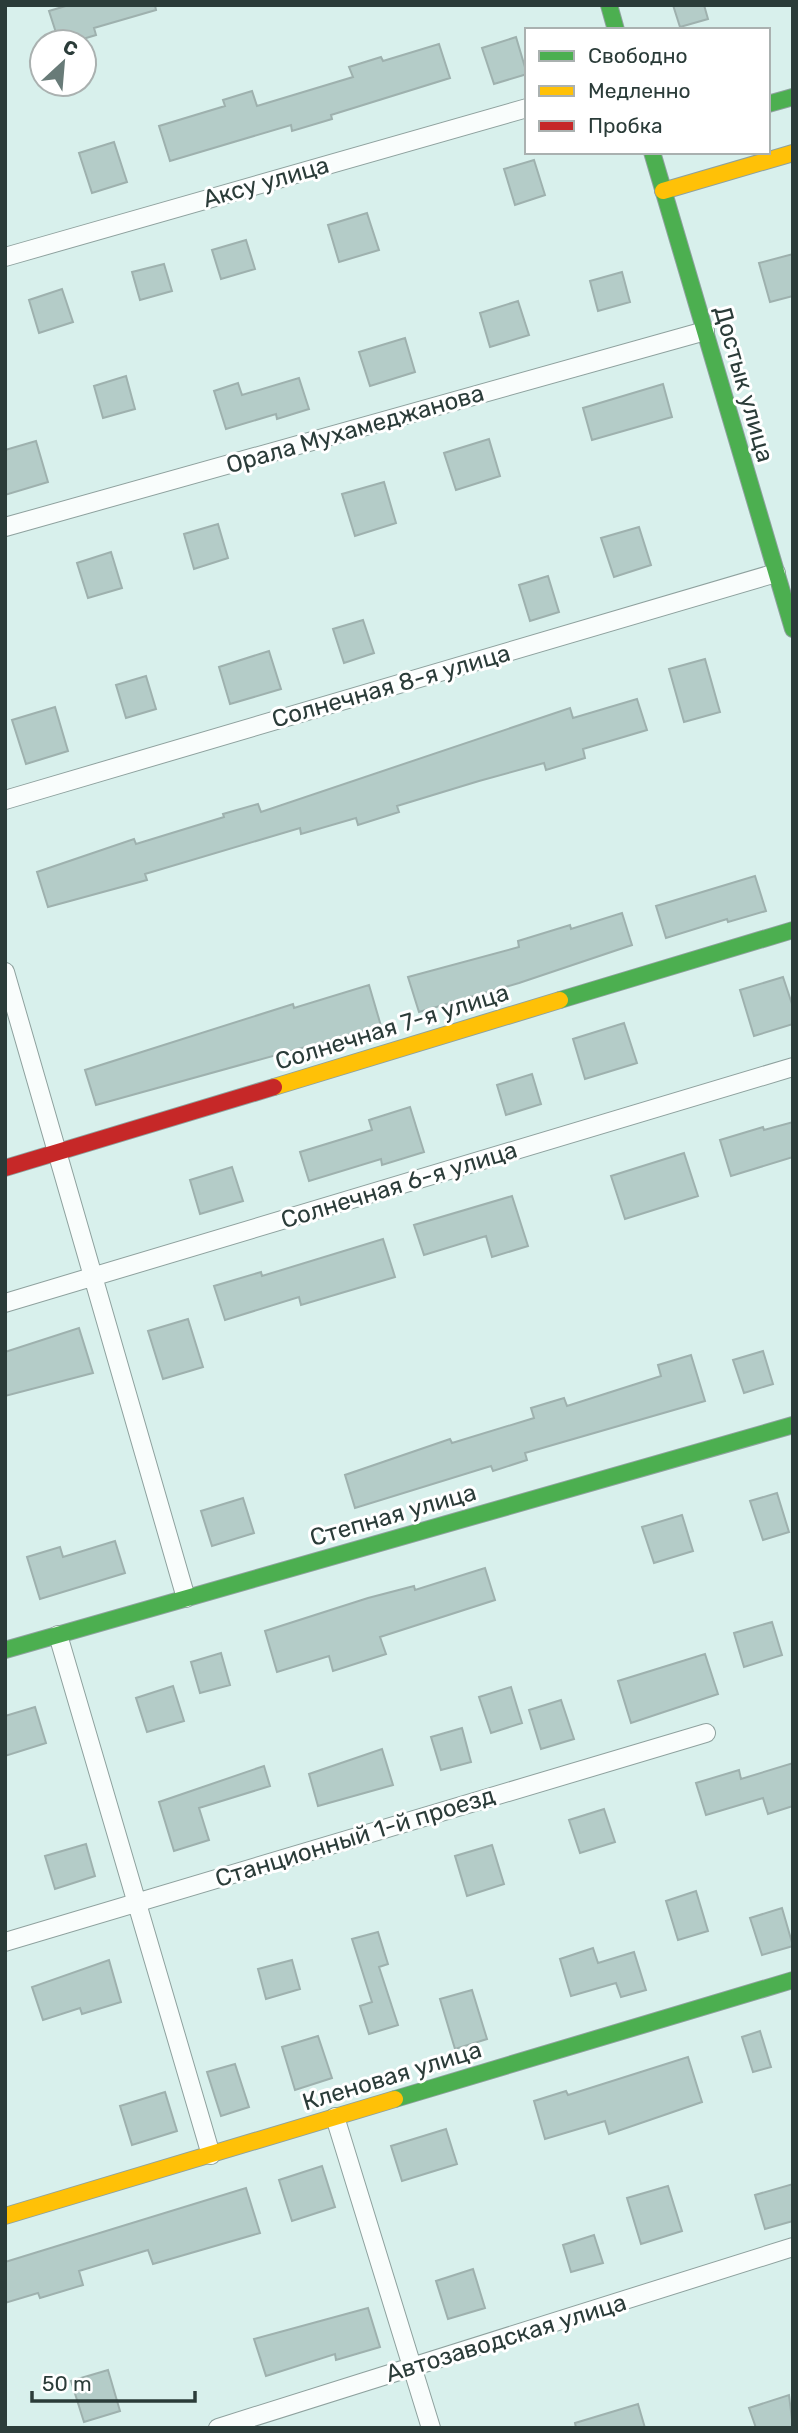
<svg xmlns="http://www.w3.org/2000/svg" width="798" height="2433" font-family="Rubik,sans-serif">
  <rect width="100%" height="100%" fill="#d8f0ec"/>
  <path fill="#b4ccc8" stroke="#9eb1ae" stroke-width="2" d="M 69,5 L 155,5 L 156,10 L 94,28 L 96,35 L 73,42 L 59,42 L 49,11 Z
    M 673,5 L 704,5 L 708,19 L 680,27 Z
    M 516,37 L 527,74 L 494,84 L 482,48 Z
    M 439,44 L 450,78 L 331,115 L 332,119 L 292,131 L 291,125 L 170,161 L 159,126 L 225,106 L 223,100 L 252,91 L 257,106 L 353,77 L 349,67 L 381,57 L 383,61 Z
    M 114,142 L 127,182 L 92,193 L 79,153 Z
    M 534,160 L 545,195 L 515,205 L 504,169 Z
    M 367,213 L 379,250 L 339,262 L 328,225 Z
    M 246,240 L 255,269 L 221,279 L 212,250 Z
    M 793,254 L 793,296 L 770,302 L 759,263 Z
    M 164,264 L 172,291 L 140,300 L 132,272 Z
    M 622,272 L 630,302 L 598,311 L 590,281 Z
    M 62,289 L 73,322 L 39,333 L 29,300 Z
    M 518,301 L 529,335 L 490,347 L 480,313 Z
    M 405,338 L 415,372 L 370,386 L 359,352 Z
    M 126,376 L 135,409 L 103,418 L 94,386 Z
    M 299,378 L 309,409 L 277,419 L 276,414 L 226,429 L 214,391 L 238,383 L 242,395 Z
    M 663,384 L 672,417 L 592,440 L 583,408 Z
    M 489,439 L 500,476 L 456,490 L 444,453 Z
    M 36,441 L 48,482 L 5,495 L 5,450 Z
    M 384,482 L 396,523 L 355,536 L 342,494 Z
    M 218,524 L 228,558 L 194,569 L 184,534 Z
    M 639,527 L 651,565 L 614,577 L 601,538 Z
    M 111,552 L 122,588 L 88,598 L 77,563 Z
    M 548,576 L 559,612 L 530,621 L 519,585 Z
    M 363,620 L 374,653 L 344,663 L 333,629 Z
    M 269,651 L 281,689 L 230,704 L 219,667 Z
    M 705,659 L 720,712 L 684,722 L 669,669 Z
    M 146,676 L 156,709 L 126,718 L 116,685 Z
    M 637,699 L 647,730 L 583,749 L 585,758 L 546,770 L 544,763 L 479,781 L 397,806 L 399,812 L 358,825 L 356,818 L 301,834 L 300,828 L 145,874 L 147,880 L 48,907 L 37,872 L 134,839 L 136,844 L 224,817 L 223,814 L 258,804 L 261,812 L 570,708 L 573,718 Z
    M 55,707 L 68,751 L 26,764 L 12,720 Z
    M 755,876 L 766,911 L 728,922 L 727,919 L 666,938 L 656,906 Z
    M 622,913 L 632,945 L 519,983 L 419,1012 L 408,977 L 519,947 L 518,941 L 570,925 L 571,929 Z
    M 783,977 L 793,1007 L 793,1024 L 754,1036 L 740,990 Z
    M 369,985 L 381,1026 L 96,1105 L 85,1070 L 293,1004 L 294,1008 Z
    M 624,1023 L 637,1063 L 585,1079 L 573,1039 Z
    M 532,1074 L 541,1104 L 506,1115 L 497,1085 Z
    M 410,1107 L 424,1152 L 382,1165 L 381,1159 L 309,1181 L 300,1152 L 372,1130 L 369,1120 Z
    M 793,1122 L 793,1157 L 731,1176 L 720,1140 L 763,1127 L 764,1130 Z
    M 684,1153 L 698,1196 L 625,1219 L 611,1176 Z
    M 232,1167 L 243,1201 L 200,1214 L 190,1180 Z
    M 512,1196 L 528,1246 L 492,1257 L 486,1236 L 424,1255 L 414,1225 Z
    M 383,1239 L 395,1277 L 301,1305 L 299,1297 L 225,1320 L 214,1286 L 261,1272 L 262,1276 Z
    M 188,1319 L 203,1367 L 163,1379 L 148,1331 Z
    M 79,1328 L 93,1373 L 5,1396 L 5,1352 Z
    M 763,1351 L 773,1384 L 744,1393 L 733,1360 Z
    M 691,1355 L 705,1401 L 525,1453 L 527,1460 L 493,1471 L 491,1466 L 355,1508 L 345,1475 L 450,1439 L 452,1443 L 534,1418 L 531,1408 L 564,1398 L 567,1406 L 661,1376 L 658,1365 Z
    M 777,1493 L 789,1532 L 763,1540 L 750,1501 Z
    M 243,1498 L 254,1533 L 212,1546 L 201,1511 Z
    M 682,1515 L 693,1551 L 654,1563 L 642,1527 Z
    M 115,1541 L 125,1573 L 40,1599 L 27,1557 L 60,1547 L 63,1557 Z
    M 485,1568 L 495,1600 L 380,1637 L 386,1654 L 333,1671 L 329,1656 L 277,1672 L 265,1631 L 368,1598 L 414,1586 L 415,1590 Z
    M 772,1622 L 782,1655 L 744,1667 L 734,1633 Z
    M 221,1653 L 230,1685 L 200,1693 L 191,1662 Z
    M 705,1654 L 718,1694 L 631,1723 L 618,1681 Z
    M 173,1686 L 184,1721 L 147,1732 L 136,1698 Z
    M 511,1687 L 522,1723 L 491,1733 L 479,1697 Z
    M 561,1700 L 574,1739 L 541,1749 L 529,1710 Z
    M 35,1707 L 46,1743 L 5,1756 L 5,1716 Z
    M 462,1728 L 471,1762 L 441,1770 L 431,1737 Z
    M 382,1749 L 393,1785 L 318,1806 L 309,1774 Z
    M 793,1763 L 793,1806 L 768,1814 L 763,1798 L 706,1815 L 696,1783 L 739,1770 L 741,1779 Z
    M 264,1766 L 270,1786 L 199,1808 L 209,1840 L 174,1851 L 159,1802 Z
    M 604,1809 L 615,1842 L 580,1853 L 569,1820 Z
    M 86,1844 L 95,1876 L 55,1889 L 45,1856 Z
    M 492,1845 L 504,1884 L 467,1896 L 455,1856 Z
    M 696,1891 L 708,1931 L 678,1940 L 666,1901 Z
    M 782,1908 L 793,1946 L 762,1955 L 750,1918 Z
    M 378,1932 L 388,1964 L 379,1967 L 398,2025 L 369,2034 L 360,2006 L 372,2002 L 352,1939 Z
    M 593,1948 L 598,1963 L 634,1952 L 646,1990 L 621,1997 L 616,1983 L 571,1996 L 560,1959 Z
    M 109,1960 L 121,2002 L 82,2014 L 80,2008 L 43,2020 L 32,1987 Z
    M 292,1960 L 300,1989 L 266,1999 L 258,1969 Z
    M 472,1990 L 487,2039 L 455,2049 L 440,1999 Z
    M 760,2031 L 771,2067 L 753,2072 L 742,2037 Z
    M 318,2036 L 332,2078 L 295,2090 L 282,2047 Z
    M 688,2057 L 702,2102 L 609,2134 L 605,2121 L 545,2139 L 534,2101 L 566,2091 L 568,2095 Z
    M 235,2064 L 249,2107 L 221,2116 L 207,2072 Z
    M 165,2092 L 177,2131 L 132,2145 L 120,2106 Z
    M 446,2129 L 457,2164 L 402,2181 L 391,2146 Z
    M 322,2166 L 335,2207 L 292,2221 L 279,2180 Z
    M 793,2184 L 793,2221 L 765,2229 L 755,2195 Z
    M 668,2186 L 682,2231 L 641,2244 L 627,2198 Z
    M 246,2188 L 260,2233 L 153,2264 L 148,2250 L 79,2271 L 83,2285 L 40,2298 L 38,2293 L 5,2303 L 5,2262 Z
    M 594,2235 L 603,2263 L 571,2272 L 563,2245 Z
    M 473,2269 L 485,2308 L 448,2319 L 436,2281 Z
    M 368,2308 L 380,2347 L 336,2360 L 335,2354 L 266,2376 L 254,2339 Z
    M 108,2370 L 120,2411 L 84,2422 L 71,2381 Z
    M 789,2395 L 793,2428 L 756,2428 L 749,2408 Z
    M 638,2404 L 645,2428 L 576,2428 L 575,2423 Z"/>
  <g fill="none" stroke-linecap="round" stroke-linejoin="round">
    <defs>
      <path id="street" d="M 5,257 L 527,108
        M 5,527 L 705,331
        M 5,800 L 776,573
        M 5,972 L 186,1598
        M 5,1303 L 793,1067
        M 58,1635 L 211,2155
        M 5,1942 L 706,1733
        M 335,2117 L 431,2428
        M 218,2428 L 793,2247"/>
      <path id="fast" d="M 609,5 L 616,30
        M 768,104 L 793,97
        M 652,152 L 793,629
        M 560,1000 L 793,930
        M 5,1650 L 793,1425
        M 395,2099 L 793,1980"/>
      <path id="slow" d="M 663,191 L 793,153
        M 274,1087 L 560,1000
        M 5,2216 L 395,2099"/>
      <path id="jam" d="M 5,1168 L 274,1087"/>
    </defs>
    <use href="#street" stroke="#8ea19e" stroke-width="20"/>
    <use href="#fast" stroke="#8ea19e" stroke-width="18"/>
    <use href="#slow" stroke="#8ea19e" stroke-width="18"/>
    <use href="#jam" stroke="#8ea19e" stroke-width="18"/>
    <use href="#street" stroke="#f9fdfc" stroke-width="18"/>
    <use href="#fast" stroke="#4caf50" stroke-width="16"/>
    <use href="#slow" stroke="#ffc107" stroke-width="16"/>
    <use href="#jam" stroke="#c62828" stroke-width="16"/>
  </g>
  <g text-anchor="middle" stroke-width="6" stroke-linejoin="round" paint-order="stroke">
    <g font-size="24" fill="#2b3c39" stroke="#fff">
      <text transform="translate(266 182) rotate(-16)" y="8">Аксу улица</text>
      <text transform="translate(744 384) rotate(74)" y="8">Достык улица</text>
      <text transform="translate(355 429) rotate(-16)" y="8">Орала Мухамеджанова</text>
      <text transform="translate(391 686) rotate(-16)" y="8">Солнечная 8-я улица</text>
      <text transform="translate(392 1027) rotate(-17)" y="8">Солнечная 7-я улица</text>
      <text transform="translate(399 1185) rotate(-17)" y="8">Солнечная 6-я улица</text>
      <text transform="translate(393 1515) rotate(-16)" y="8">Степная улица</text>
      <text transform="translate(355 1837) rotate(-17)" y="8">Станционный 1-й проезд</text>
      <text transform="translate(392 2076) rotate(-17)" y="8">Кленовая улица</text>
      <text transform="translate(506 2338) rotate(-17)" y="8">Автозаводская улица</text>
    </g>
  </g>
  <rect width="798" height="2433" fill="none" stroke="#2b3c39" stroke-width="14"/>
  <rect x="525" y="28" width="245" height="126" fill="#ffffff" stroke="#aab1b0" stroke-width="2"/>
  <rect x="539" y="51" width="35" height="10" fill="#4caf50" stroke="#aab1b0" stroke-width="2"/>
  <text x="588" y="63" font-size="21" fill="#2b3c39">Свободно</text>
  <rect x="539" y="86" width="35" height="10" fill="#ffc107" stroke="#aab1b0" stroke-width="2"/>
  <text x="588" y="98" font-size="21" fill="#2b3c39">Медленно</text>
  <rect x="539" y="121" width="35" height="10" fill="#c62828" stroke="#aab1b0" stroke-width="2"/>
  <text x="588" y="133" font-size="21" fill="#2b3c39">Пробка</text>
  <g transform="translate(63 63) rotate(26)"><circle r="33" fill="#ffffff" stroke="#aab1b0" stroke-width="2"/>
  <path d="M0-5L12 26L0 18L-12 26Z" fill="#687b78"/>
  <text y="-10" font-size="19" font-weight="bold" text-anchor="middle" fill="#2b3c39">С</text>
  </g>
  <path d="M32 2391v10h163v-10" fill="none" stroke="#2b3c39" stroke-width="3.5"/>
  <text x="42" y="2391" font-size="21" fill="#2b3c39" stroke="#ffffff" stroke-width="5" paint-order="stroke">50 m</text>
</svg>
